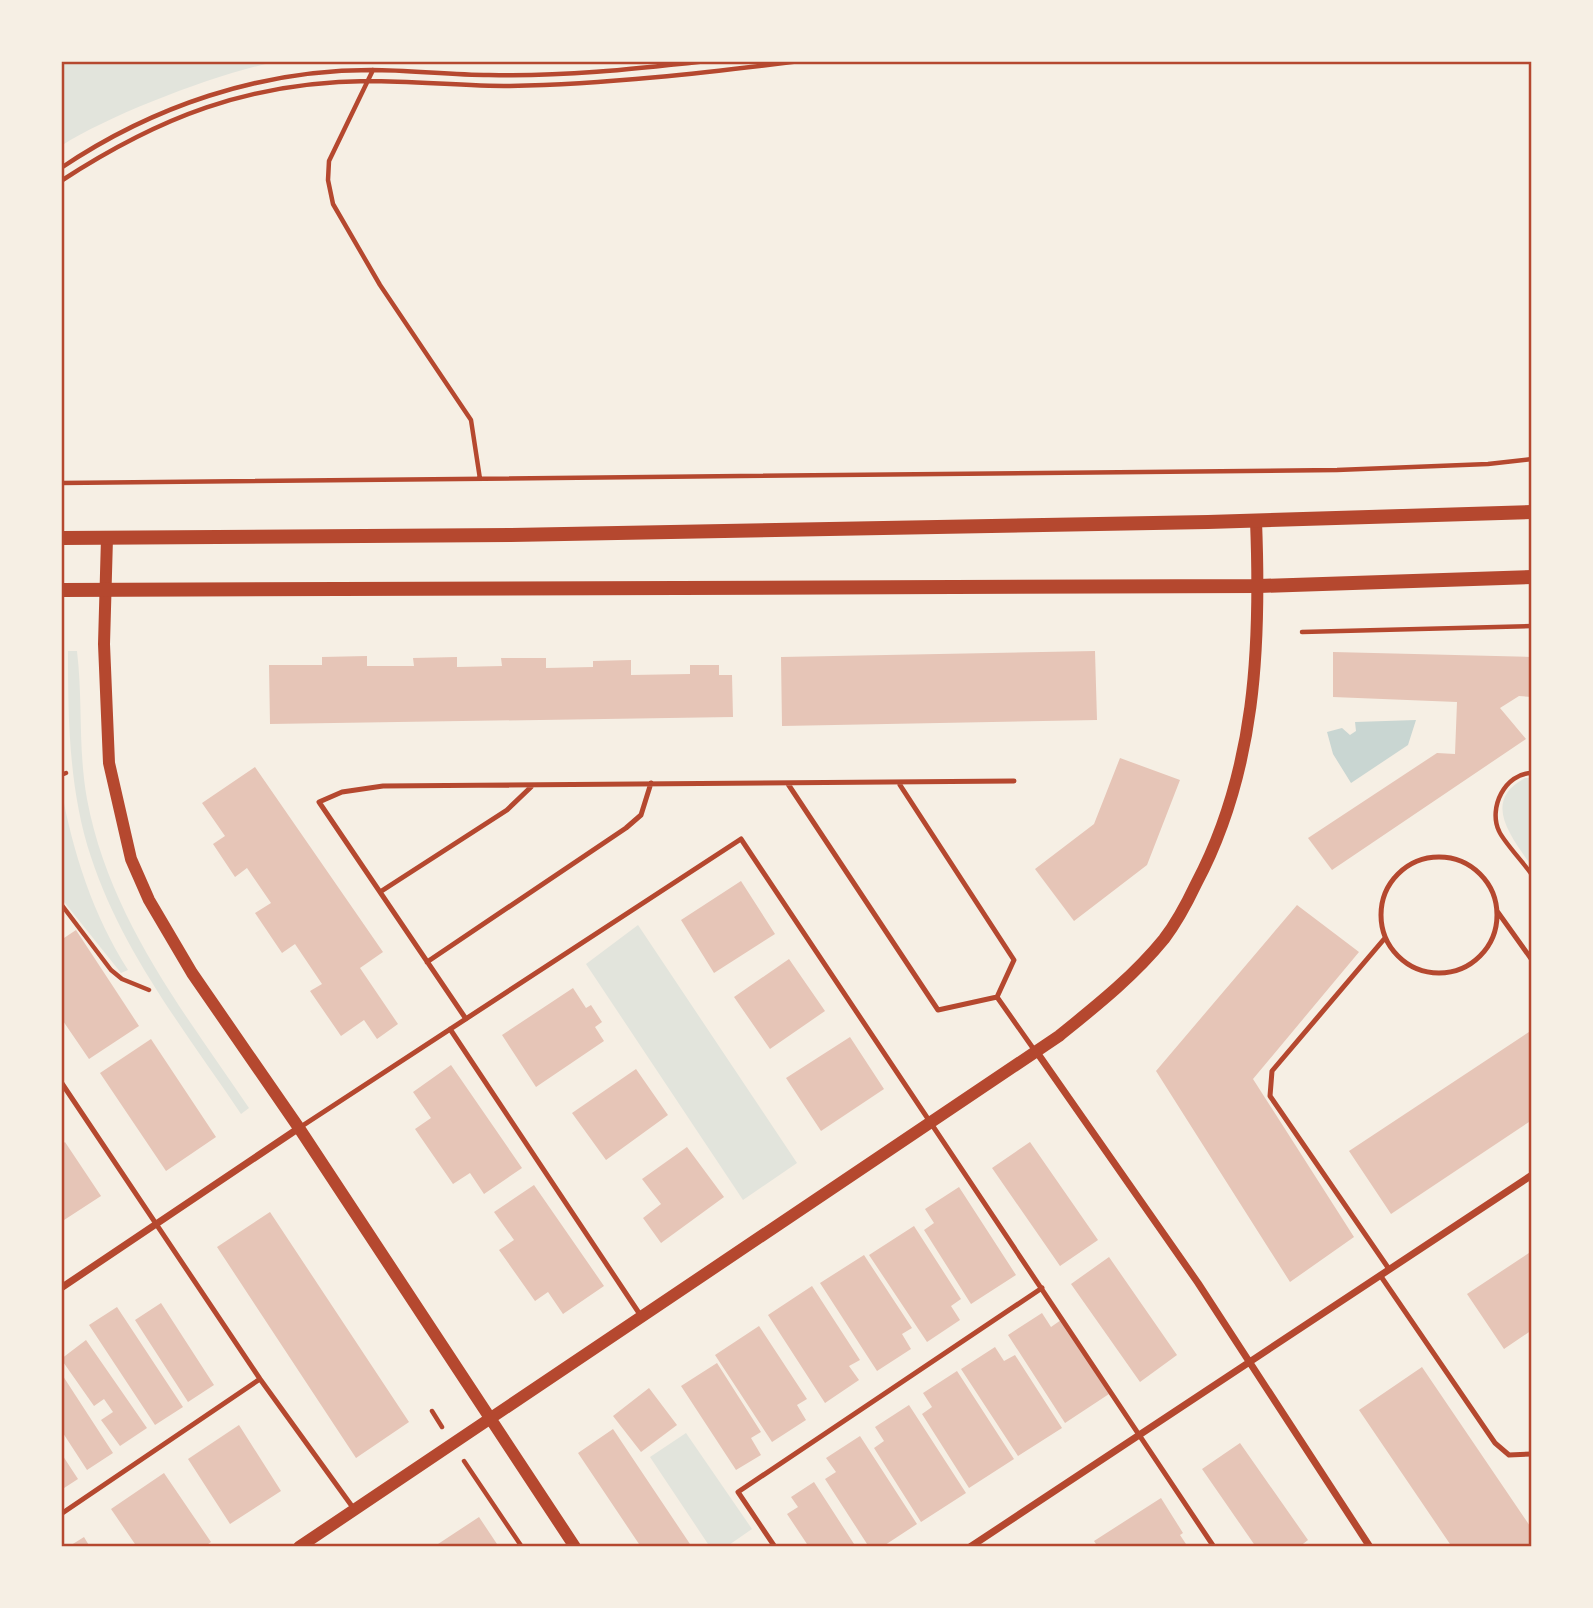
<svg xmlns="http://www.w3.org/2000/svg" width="1593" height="1608" font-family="Commissioner,sans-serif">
  <rect width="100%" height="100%" fill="#f6efe4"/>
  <path fill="#e2e4dc" d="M 61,61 L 279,61 C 219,73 113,113 61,146 Z
    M 68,651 L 77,651 C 83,701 78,750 87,799 C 109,917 183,1011 249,1108 L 241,1114 C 186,1032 122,952 91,857 C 69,791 68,720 68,651 Z
    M 1525,778 L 1532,778 L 1532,867 C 1513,838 1480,802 1525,778 Z
    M 61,788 C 73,853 93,915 128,970 L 121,973 L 61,898 Z
    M 638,925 L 797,1163 L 743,1200 L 586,964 Z
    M 686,1433 L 752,1529 L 726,1547 L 710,1547 L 650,1457 Z"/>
  <path fill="#c9d6d2" d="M 1416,720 L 1408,745 L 1351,783 L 1333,754 L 1327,732 L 1342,728 L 1350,735 L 1356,731 L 1355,722 Z"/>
  <path fill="#e6c5b7" d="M 1095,651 L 1097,720 L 782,726 L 781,657 Z
    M 1333,652 L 1532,657 L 1532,697 L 1519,696 L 1500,708 L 1526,739 L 1332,870 L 1308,838 L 1437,753 L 1455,754 L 1457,702 L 1333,697 Z
    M 367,656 L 367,666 L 414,666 L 413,658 L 457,657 L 457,667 L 502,666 L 501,658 L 546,658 L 546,668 L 593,667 L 593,661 L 631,660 L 631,675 L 690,674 L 690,665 L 719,665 L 719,675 L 732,675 L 733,717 L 270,724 L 269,665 L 322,665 L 322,657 Z
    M 1120,758 L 1180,780 L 1147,865 L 1074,921 L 1035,869 L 1094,824 Z
    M 255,767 L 383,952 L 360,968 L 398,1024 L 377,1039 L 364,1020 L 341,1036 L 310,991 L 322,984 L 295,944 L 282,953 L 255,913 L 271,903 L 247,868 L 235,877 L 213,844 L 225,836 L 202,803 Z
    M 741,881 L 775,934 L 714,973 L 681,920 Z
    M 1297,905 L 1359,952 L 1253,1079 L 1354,1237 L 1290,1282 L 1156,1071 Z
    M 76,930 L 139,1026 L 89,1059 L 61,1018 L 61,940 Z
    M 789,959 L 825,1011 L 770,1049 L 734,997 Z
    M 573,988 L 586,1008 L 591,1005 L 602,1022 L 595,1027 L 604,1041 L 536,1087 L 502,1035 Z
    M 1532,1030 L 1532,1120 L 1391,1214 L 1349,1151 Z
    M 850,1037 L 884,1089 L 821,1131 L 786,1078 Z
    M 151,1039 L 216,1137 L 166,1171 L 100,1073 Z
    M 451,1065 L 522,1168 L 484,1194 L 470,1173 L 453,1184 L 415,1129 L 431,1118 L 413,1092 Z
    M 636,1069 L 668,1115 L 606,1160 L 572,1113 Z
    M 65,1142 L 101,1196 L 61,1222 L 61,1145 Z
    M 1030,1142 L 1098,1240 L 1060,1266 L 992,1168 Z
    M 687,1147 L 724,1197 L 661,1243 L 643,1218 L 661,1204 L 642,1179 Z
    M 534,1185 L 604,1286 L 563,1314 L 548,1292 L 535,1301 L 499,1250 L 514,1240 L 494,1212 Z
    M 959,1187 L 1016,1275 L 971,1304 L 924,1230 L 934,1223 L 925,1209 Z
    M 270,1212 L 409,1422 L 356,1458 L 217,1247 Z
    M 914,1226 L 961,1299 L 951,1306 L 960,1320 L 927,1342 L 869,1255 Z
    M 1532,1251 L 1532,1330 L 1504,1349 L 1467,1294 Z
    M 864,1255 L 912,1328 L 902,1334 L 911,1349 L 877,1371 L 820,1283 Z
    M 1109,1257 L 1177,1355 L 1140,1382 L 1071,1284 Z
    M 812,1286 L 860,1360 L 849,1366 L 859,1380 L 825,1403 L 768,1315 Z
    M 161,1303 L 214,1385 L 188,1402 L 135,1320 Z
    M 117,1307 L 183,1407 L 155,1425 L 89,1325 Z
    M 1042,1313 L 1051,1327 L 1061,1320 L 1109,1394 L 1065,1423 L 1008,1335 Z
    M 759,1326 L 807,1399 L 797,1405 L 806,1420 L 772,1442 L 715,1355 Z
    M 86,1340 L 147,1428 L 120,1446 L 101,1420 L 113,1412 L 104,1399 L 94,1406 L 61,1359 Z
    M 995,1347 L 1004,1361 L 1015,1355 L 1062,1428 L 1018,1456 L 961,1369 Z
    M 717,1363 L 761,1432 L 751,1438 L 761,1455 L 736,1470 L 681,1386 Z
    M 1422,1367 L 1532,1529 L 1532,1547 L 1452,1547 L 1359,1410 Z
    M 957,1371 L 1014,1459 L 969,1488 L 922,1414 L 932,1407 L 923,1393 Z
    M 61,1373 L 113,1453 L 87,1470 L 61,1430 Z
    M 649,1388 L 677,1425 L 641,1452 L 613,1416 Z
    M 909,1405 L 966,1493 L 921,1522 L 874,1448 L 884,1441 L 875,1427 Z
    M 239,1425 L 281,1491 L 230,1524 L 188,1459 Z
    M 613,1429 L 692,1547 L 641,1547 L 578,1453 Z
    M 860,1436 L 917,1524 L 882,1547 L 869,1547 L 825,1479 L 836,1472 L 826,1458 Z
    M 1240,1443 L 1308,1540 L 1299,1547 L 1256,1547 L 1202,1469 Z
    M 61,1453 L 78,1479 L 61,1490 Z
    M 164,1473 L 211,1542 L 204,1547 L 137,1547 L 111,1509 Z
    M 814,1482 L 856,1547 L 809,1547 L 787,1514 L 798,1507 L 791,1497 Z
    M 1161,1498 L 1183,1533 L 1180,1535 L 1188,1547 L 1098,1547 L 1094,1541 Z
    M 479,1517 L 499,1547 L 440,1547 L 438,1544 Z
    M 84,1537 L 90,1547 L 68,1547 Z"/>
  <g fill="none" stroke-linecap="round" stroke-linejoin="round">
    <path stroke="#b5482f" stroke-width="4.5" d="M 373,70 L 329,161 L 328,180 L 333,204 L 380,285 L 471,420 L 480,479
      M 61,168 C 153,106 260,70 371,70 C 410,70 450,75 489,75 C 562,77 634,69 707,61
      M 61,181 C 159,117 249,82 368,81 C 415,81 463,86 510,86 C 607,84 704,73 800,61
      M 61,483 L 1337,470 L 1488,464 L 1532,459
      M 1302,632 L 1532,626
      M 1532,773 C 1505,773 1488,808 1499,831 C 1503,841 1524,863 1532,875
      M 61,775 L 66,773
      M 61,904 L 111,970 L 122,979 L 149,990
      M 432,1411 L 442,1427
      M 464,1461 L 522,1547"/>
    <path stroke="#b5482f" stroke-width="5" d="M 788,784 L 938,1010 L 997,997
      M 900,785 L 1014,960 L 997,997
      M1381 915a58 58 0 1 1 116 0a58 58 0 1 1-116 0Z
      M 380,892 L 507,810 L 531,787
      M 1497,911 L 1532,960
      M 1385,938 L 1272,1071 L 1270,1096 L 1389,1269
      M 427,962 L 626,828 L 641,815 L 651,783
      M 997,997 L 1035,1051
      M 466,1019 L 319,802 L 342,792 L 383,786 L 1014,781
      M 450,1029 L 641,1316
      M 61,1082 L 260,1379 L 354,1509
      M 299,1128 L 741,839 L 1214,1547
      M 1380,1275 L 1495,1443 L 1509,1455 L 1532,1454
      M 61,1514 L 260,1379
      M 775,1547 L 738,1492 L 1042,1288"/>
    <path stroke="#b5482f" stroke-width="7" d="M 1036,1051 L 1198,1283 L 1370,1547
      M 61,1288 L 299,1128
      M 970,1547 L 1532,1175"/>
    <path stroke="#b5482f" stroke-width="12" d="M 107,538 L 104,644 L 109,763 L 131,859 L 149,900 L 192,973 L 299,1128 L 575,1547
      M 299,1547 L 1059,1036 C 1096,1006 1133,977 1164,939 C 1177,922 1187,903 1196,884 C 1256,771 1261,646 1256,521"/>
    <path stroke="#b5482f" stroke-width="14" d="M 61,538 L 511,535 L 1208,522 L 1532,512
      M 61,590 L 1259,586 L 1532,577"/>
  </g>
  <rect width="1593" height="1608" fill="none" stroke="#f6efe4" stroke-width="126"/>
  <rect x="63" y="63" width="1467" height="1482" fill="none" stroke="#b5482f" stroke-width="2.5"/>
</svg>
